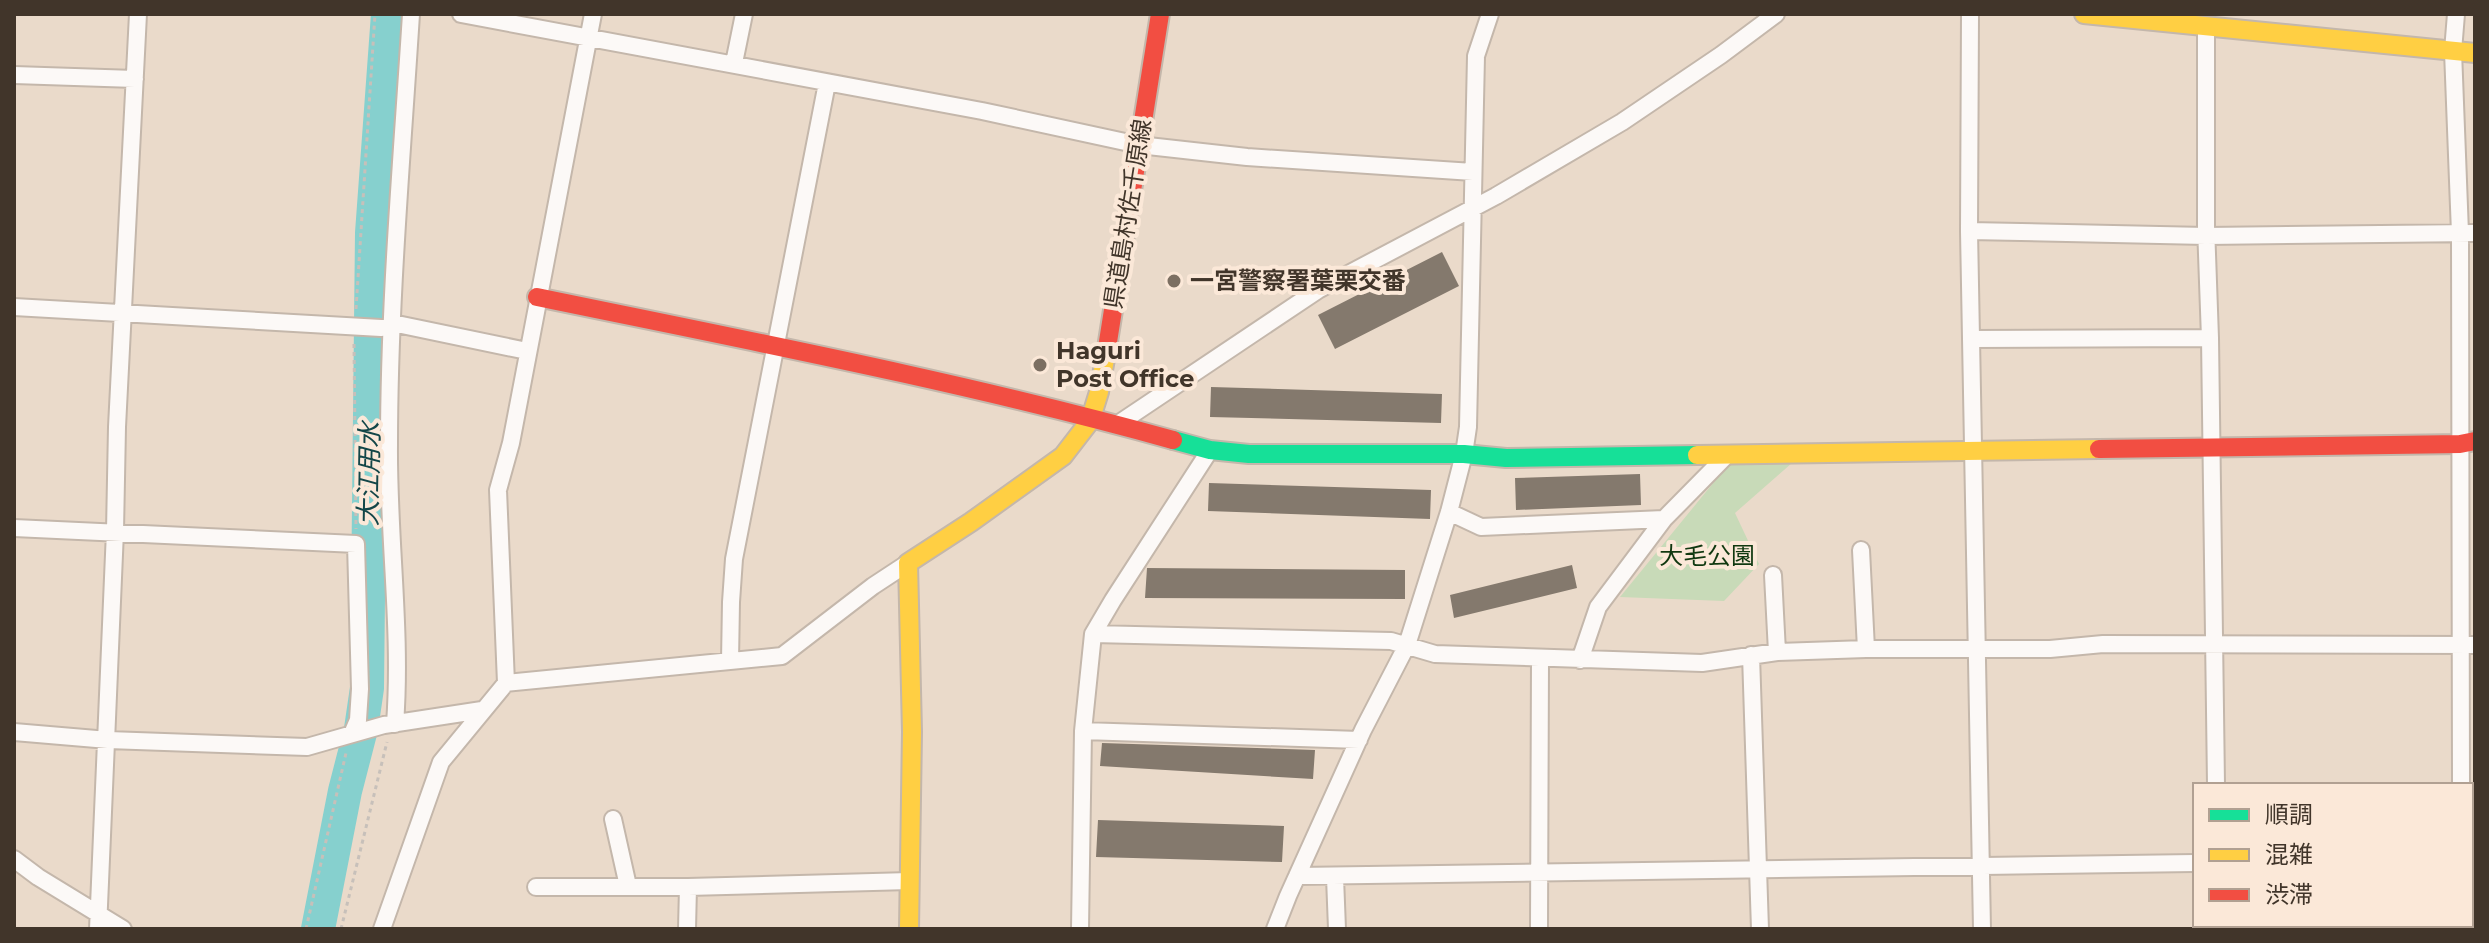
<svg xmlns="http://www.w3.org/2000/svg" width="2489" height="943" font-family="Montserrat,'Noto Sans JP',sans-serif">
  <rect width="100%" height="100%" fill="#eadaca"/>
  <path fill="#c8dab8" d="M 1732,460 L 1792,463 L 1735,513 L 1759,564 L 1724,601 L 1620,597 Z"/>
  <g fill="none" stroke-linecap="round" stroke-linejoin="round">
    <path stroke="#86d0ce" stroke-width="34" d="M 318,929 L 345,791 L 361,729 L 367,688 L 372,233 L 388,14"/>
  </g>
  <path fill="#84796d" d="M 1442,252 L 1459,286 L 1335,349 L 1318,315 Z
    M 1211,387 L 1442,394 L 1441,423 L 1210,417 Z
    M 1640,474 L 1641,505 L 1516,510 L 1515,478 Z
    M 1209,483 L 1431,490 L 1430,519 L 1208,511 Z
    M 1572,565 L 1577,588 L 1454,618 L 1450,595 Z
    M 1147,568 L 1405,570 L 1405,599 L 1145,598 Z
    M 1102,743 L 1315,750 L 1313,779 L 1100,766 Z
    M 1098,820 L 1284,826 L 1282,862 L 1096,857 Z"/>
  <g fill="none" stroke-linecap="round" stroke-linejoin="round">
    <defs>
      <path id="street" d="M 461,14 L 982,111 L 1139,145 L 1247,157 L 1473,172
        M 1970,14 L 1969,231 L 1982,929
        M 2456,14 L 2453,51 L 2460,233 L 2461,785
        M 2206,26 L 2206,226 L 2210,338 L 2216,785
        M 734,63 L 744,14
        M 14,75 L 135,79
        M 1969,231 L 2206,236 L 2475,233
        M 14,307 L 381,328 L 397,324 L 527,351
        M 1971,339 L 2210,338
        M 1118,424 L 1318,290 L 1496,196 L 1622,122 L 1721,55 L 1776,14
        M 1449,512 L 1481,527 L 1664,519
        M 14,528 L 356,544 L 360,689 L 358,720 L 352,734
        M 1861,550 L 1866,649
        M 1773,575 L 1777,652
        M 1093,634 L 1391,641 L 1435,654 L 1702,663 L 1777,652 L 1866,649 L 2050,649 L 2103,644 L 2475,645
        M 1751,655 L 1760,929
        M 1580,660 L 1598,607 L 1664,519 L 1728,454
        M 730,661 L 731,602 L 734,559 L 827,83
        M 506,683 L 782,656 L 873,586 L 908,563
        M 395,724 C 402,631 388,538 389,445 C 389,301 402,157 411,14
        M 1083,731 L 1359,740
        M 14,732 L 108,740 L 307,747 L 384,725 L 482,710
        M 613,819 L 628,886
        M 14,859 L 38,877 L 123,929
        M 2471,862 L 2475,862
        M 1297,876 L 2195,863
        M 1335,877 L 1337,929
        M 536,887 L 688,887 L 910,881
        M 2218,925 L 2218,929
        M 2463,925 L 2463,929
        M 98,929 L 115,531 L 117,427 L 138,14
        M 382,929 L 441,762 L 506,683 L 498,490 L 511,443 L 593,14
        M 687,929 L 688,887
        M 1080,929 L 1083,731 L 1093,634 L 1113,600 L 1210,450
        M 1275,929 L 1288,896 L 1363,730 L 1407,645 L 1449,512 L 1464,454 L 1468,427 L 1476,56 L 1490,14
        M 1539,929 L 1540,659"/>
      <path id="fast" d="M 1173,440 L 1210,450 L 1249,454 L 1464,454 L 1506,458 L 1697,455"/>
      <path id="slow" d="M 2084,14 L 2475,53
        M 1697,455 L 2099,449
        M 909,929 L 912,732 L 908,563 L 971,522 L 1063,456 L 1090,421 L 1099,392 L 1107,348"/>
      <path id="jam" d="M 537,297 C 750,341 964,382 1173,440
        M 1107,348 L 1160,14
        M 2099,449 L 2460,444 L 2475,441"/>
    </defs>
    <use href="#street" stroke="#c4b7ab" stroke-width="20"/>
    <use href="#fast" stroke="#c4b7ab" stroke-width="22"/>
    <use href="#slow" stroke="#c4b7ab" stroke-width="22"/>
    <use href="#jam" stroke="#c4b7ab" stroke-width="22"/>
    <path stroke="#c7c0ba" stroke-width="3" stroke-dasharray="4 4" stroke-linecap="butt" d="M 356,309 L 375,14
      M 354,344 L 356,529
      M 306,929 L 346,753
      M 341,929 L 387,742"/>
    <use href="#street" stroke="#fcf9f7" stroke-width="16"/>
    <use href="#fast" stroke="#16e098" stroke-width="18"/>
    <use href="#slow" stroke="#ffcf43" stroke-width="18"/>
    <use href="#jam" stroke="#f24e42" stroke-width="18"/>
  </g>
  <g fill="#7c6f62" stroke="#fbe8d8" stroke-width="3">
    <circle cx="1174" cy="281" r="8"/>
    <circle cx="1040" cy="365" r="8"/>
  </g>
  <g text-anchor="middle" stroke-width="8" stroke-linejoin="round" paint-order="stroke">
    <g font-size="24" fill="#41352a" stroke="#fbe8d8">
      <text transform="translate(1128 214) rotate(-81)" y="8">県道島村佐千原線</text>
    </g>
    <g font-size="24" font-weight="bold" fill="#41352a" stroke="#fbe8d8" text-anchor="start">
      <text x="1190" y="289">一宮警察署葉栗交番</text>
      <text x="1056" y="359">Haguri<tspan x="1056" dy="28">Post Office</tspan></text>
    </g>
    <g font-size="24" fill="#103810" stroke="#fbe8d8">
      <text x="1707" y="564">大毛公園</text>
    </g>
    <g font-size="26" font-style="italic" fill="#134648" stroke="#fbe8d8">
      <text transform="translate(369 474) rotate(-89)" y="9">大江用水</text>
    </g>
  </g>
  <rect width="2489" height="943" fill="none" stroke="#41352a" stroke-width="32"/>
  <rect x="2193" y="783" width="280" height="144" fill="#fbe8d8" stroke="#b1a092" stroke-width="2"/>
  <rect x="2209" y="809" width="40" height="12" fill="#16e098" stroke="#b1a092" stroke-width="2"/>
  <text x="2265" y="823" font-size="24" fill="#41352a">順調</text>
  <rect x="2209" y="849" width="40" height="12" fill="#ffcf43" stroke="#b1a092" stroke-width="2"/>
  <text x="2265" y="863" font-size="24" fill="#41352a">混雑</text>
  <rect x="2209" y="889" width="40" height="12" fill="#f24e42" stroke="#b1a092" stroke-width="2"/>
  <text x="2265" y="903" font-size="24" fill="#41352a">渋滞</text>
</svg>
